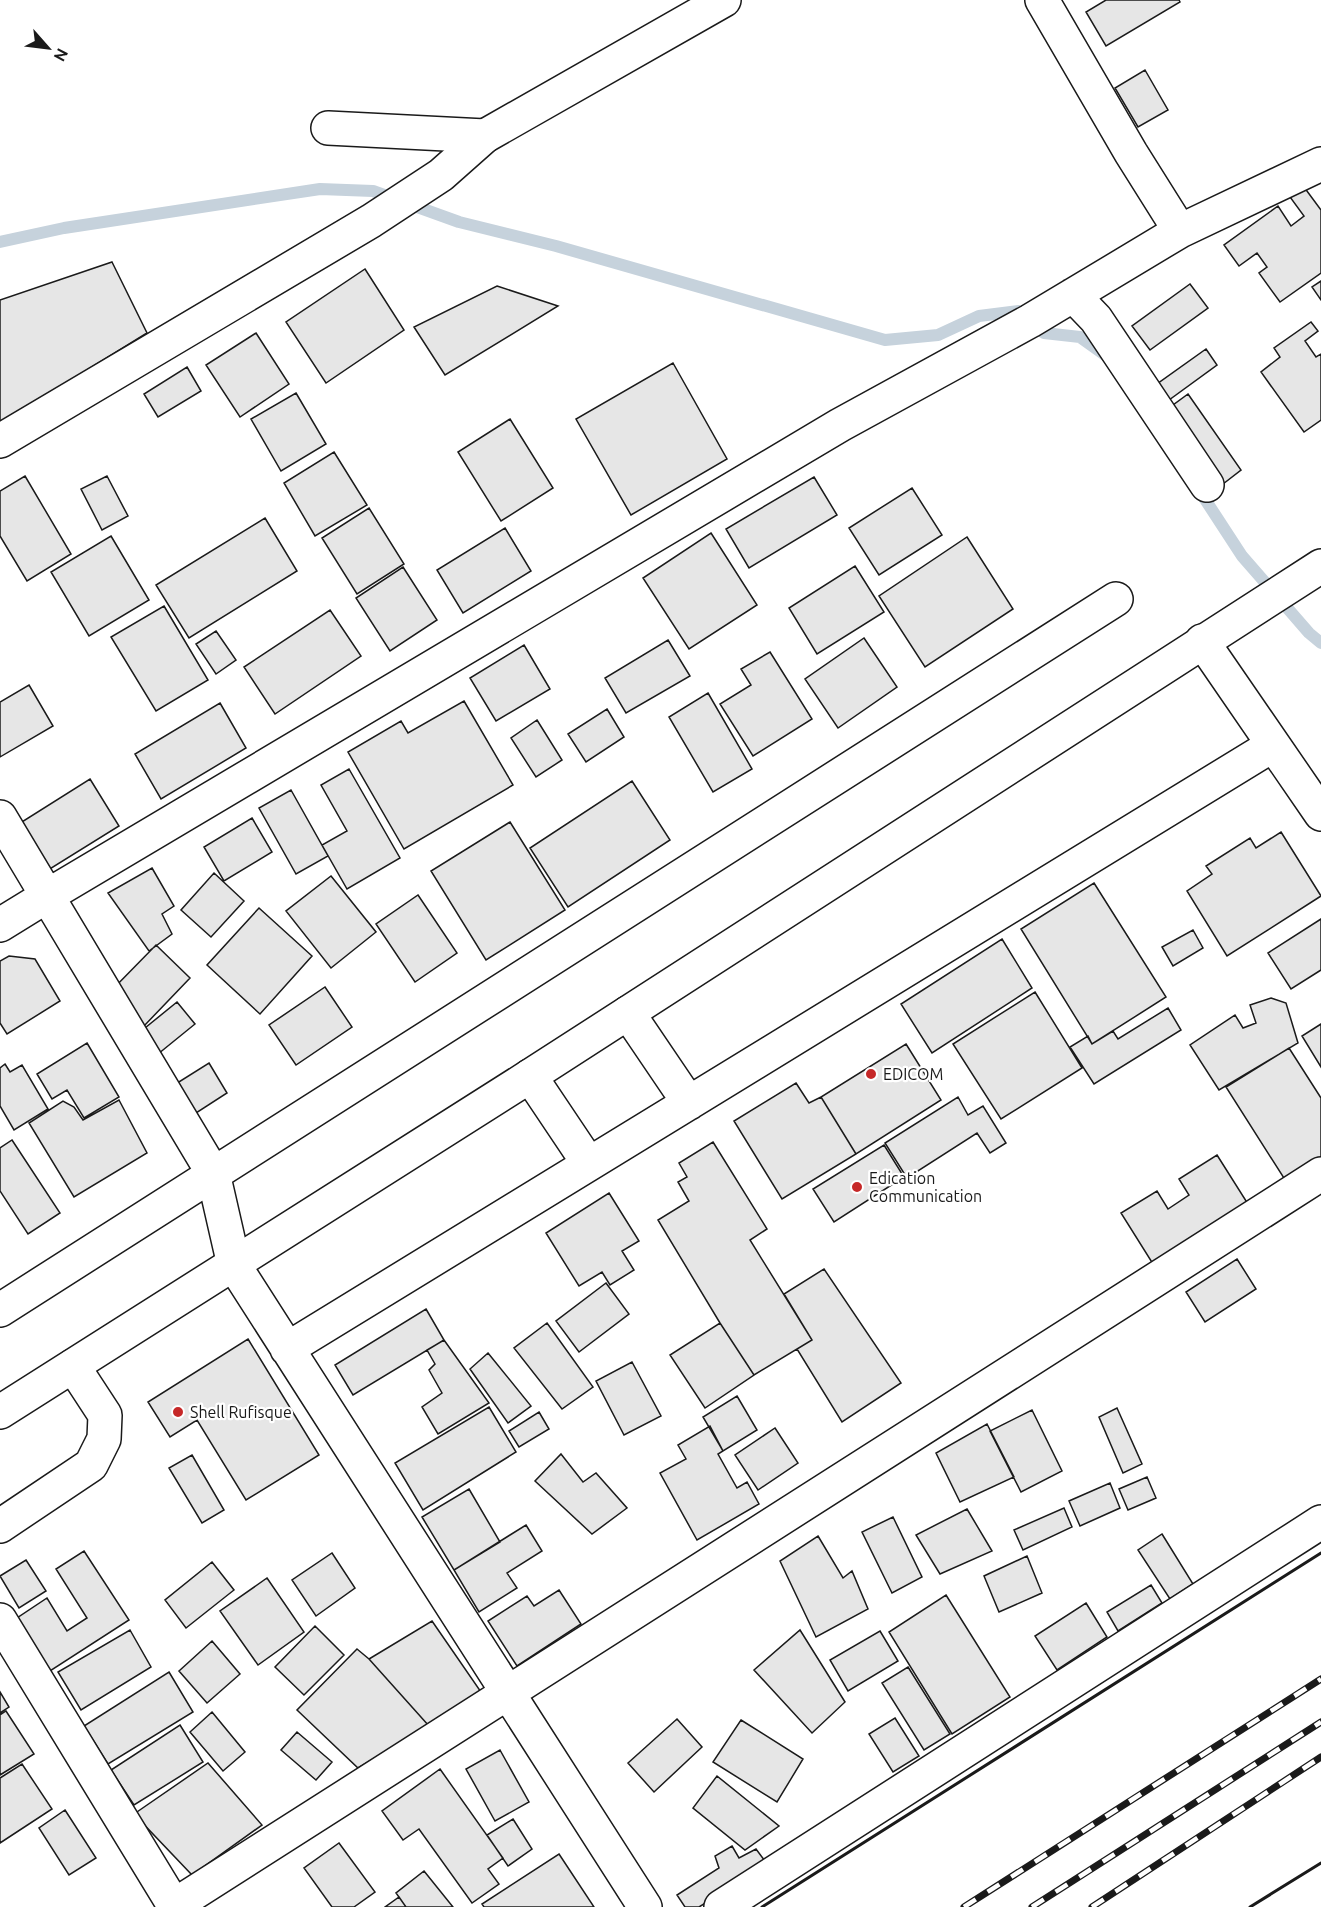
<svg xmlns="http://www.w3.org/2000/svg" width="1321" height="1907" font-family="Ubuntu,sans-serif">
  <rect width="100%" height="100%" fill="#fff"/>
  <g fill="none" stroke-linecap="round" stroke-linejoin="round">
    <path stroke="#c6d2dc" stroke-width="12" d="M 0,242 L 64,228 L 320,189 L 373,191 L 459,222 L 556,246 L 885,340 L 938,335 L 979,316 L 1019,311 L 1044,333 L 1080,337 L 1108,357
      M 1197,487 L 1242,556 L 1309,633 L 1321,643"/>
  </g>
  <path fill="#e6e6e6" stroke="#1a1a1a" stroke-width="1.5" d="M 1106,0 L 1179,0 L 1180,2 L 1106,46 L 1086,12 Z
    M 1145,70 L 1168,110 L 1138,127 L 1115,88 Z
    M 1304,187 L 1321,210 L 1321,273 L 1280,302 L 1259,273 L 1267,267 L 1257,253 L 1239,266 L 1224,245 L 1278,206 L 1291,226 L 1304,216 L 1290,197 Z
    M 112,262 L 147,333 L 0,424 L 0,300 Z
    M 365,269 L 404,330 L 326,383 L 286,322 Z
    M 1321,281 L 1321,300 L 1312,287 Z
    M 1190,284 L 1208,308 L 1150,350 L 1132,326 Z
    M 497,286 L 558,306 L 445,375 L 414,327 Z
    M 1311,322 L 1318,331 L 1305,341 L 1316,357 L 1321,354 L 1321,420 L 1304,432 L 1261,372 L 1280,357 L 1274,348 Z
    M 256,333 L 289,384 L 240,417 L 206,365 Z
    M 1206,349 L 1217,365 L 1169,400 L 1157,384 Z
    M 673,363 L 727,459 L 631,515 L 576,419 Z
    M 187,367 L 201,391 L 158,417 L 144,394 Z
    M 296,393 L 326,444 L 281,471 L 251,419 Z
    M 1188,394 L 1241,470 L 1223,484 L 1169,408 Z
    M 510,419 L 553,488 L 501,521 L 458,452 Z
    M 334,452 L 367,505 L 315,536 L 284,483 Z
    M 25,476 L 71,554 L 27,581 L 0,536 L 0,491 Z
    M 107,476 L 128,516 L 102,530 L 81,489 Z
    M 814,477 L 837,515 L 749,568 L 726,529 Z
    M 912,488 L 942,535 L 879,575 L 849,528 Z
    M 369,508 L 404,564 L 357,594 L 322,538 Z
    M 265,518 L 297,571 L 189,638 L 156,585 Z
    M 505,528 L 531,571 L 463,613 L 437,570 Z
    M 711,533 L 757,605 L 689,649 L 643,578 Z
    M 111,536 L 149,600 L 89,636 L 51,572 Z
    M 967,537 L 1013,609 L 925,667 L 879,596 Z
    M 855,566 L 884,612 L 817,654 L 789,608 Z
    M 403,567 L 437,620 L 390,651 L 356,598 Z
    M 164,606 L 208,680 L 156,711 L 111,637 Z
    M 330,610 L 361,656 L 275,714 L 244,667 Z
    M 216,631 L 236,660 L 216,674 L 196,644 Z
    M 864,638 L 897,687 L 838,728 L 805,679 Z
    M 668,640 L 690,676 L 626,713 L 605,678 Z
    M 524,645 L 550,689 L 496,721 L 470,678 Z
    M 770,652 L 812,719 L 753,756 L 720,704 L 751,685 L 741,669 Z
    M 29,685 L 53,726 L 0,757 L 0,702 Z
    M 708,693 L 752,769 L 713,792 L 669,717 Z
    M 464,701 L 513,785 L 404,849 L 348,752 L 401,721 L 408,733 Z
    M 220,703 L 246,748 L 161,799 L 135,754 Z
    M 607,709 L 624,737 L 586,762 L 568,734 Z
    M 537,720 L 562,760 L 536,777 L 511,738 Z
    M 349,769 L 400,858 L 347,889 L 322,845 L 347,831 L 321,785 Z
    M 90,779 L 119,826 L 45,872 L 17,825 Z
    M 632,781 L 670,840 L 568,907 L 530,848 Z
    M 291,790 L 328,856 L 296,874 L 259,808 Z
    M 252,818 L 272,852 L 224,881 L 204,847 Z
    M 510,822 L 565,910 L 486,960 L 431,871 Z
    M 1281,832 L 1321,896 L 1227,956 L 1187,891 L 1212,874 L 1206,866 L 1250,838 L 1256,848 Z
    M 152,868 L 174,906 L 162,914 L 172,934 L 149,951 L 108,893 Z
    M 214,873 L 244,901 L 211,937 L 181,910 Z
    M 331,876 L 376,932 L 331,968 L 286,911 Z
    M 1094,883 L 1166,997 L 1092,1044 L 1021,929 Z
    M 418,895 L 457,953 L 415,982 L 376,924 Z
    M 259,908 L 312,956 L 260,1014 L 207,965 Z
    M 1321,919 L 1321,970 L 1291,989 L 1268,953 Z
    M 1193,930 L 1203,948 L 1173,966 L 1162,947 Z
    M 1002,939 L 1032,988 L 932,1053 L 901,1004 Z
    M 156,945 L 190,978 L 144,1026 L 109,993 Z
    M 9,956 L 35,959 L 60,1001 L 7,1034 L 0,1023 L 0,961 Z
    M 325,987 L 352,1027 L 296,1065 L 269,1025 Z
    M 1035,992 L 1082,1068 L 1001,1119 L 953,1044 Z
    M 1271,998 L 1286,1003 L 1298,1043 L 1219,1090 L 1190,1045 L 1235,1015 L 1243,1028 L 1256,1023 L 1250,1005 Z
    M 177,1002 L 195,1024 L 158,1054 L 140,1032 Z
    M 1168,1008 L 1181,1030 L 1094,1084 L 1070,1047 L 1088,1036 L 1092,1044 L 1113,1031 L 1118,1039 Z
    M 1321,1024 L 1321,1067 L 1302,1036 Z
    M 87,1043 L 119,1097 L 84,1118 L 67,1090 L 52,1099 L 37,1074 Z
    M 906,1044 L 941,1100 L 856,1154 L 821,1097 Z
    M 1289,1048 L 1321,1098 L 1321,1166 L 1289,1186 L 1226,1087 Z
    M 209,1063 L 227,1093 L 193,1115 L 174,1085 Z
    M 5,1064 L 10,1072 L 22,1065 L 48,1109 L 14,1130 L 0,1106 L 0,1068 Z
    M 796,1083 L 809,1103 L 821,1097 L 856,1154 L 782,1199 L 734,1121 Z
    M 958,1097 L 968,1115 L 983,1106 L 1006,1143 L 990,1153 L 977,1133 L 907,1178 L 885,1143 Z
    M 119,1100 L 147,1153 L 74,1197 L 29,1123 L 63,1101 L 74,1107 L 83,1120 Z
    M 12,1140 L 60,1213 L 28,1234 L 0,1191 L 0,1148 Z
    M 713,1142 L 767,1229 L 750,1240 L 812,1340 L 754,1375 L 720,1323 L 658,1220 L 689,1201 L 678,1182 L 687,1177 L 679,1163 Z
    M 884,1145 L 904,1177 L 834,1222 L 813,1189 Z
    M 1217,1155 L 1248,1204 L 1153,1264 L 1121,1213 L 1157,1191 L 1168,1209 L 1189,1195 L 1179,1179 Z
    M 609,1193 L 639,1241 L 622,1251 L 634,1270 L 610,1285 L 602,1272 L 579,1286 L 546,1233 Z
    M 1237,1259 L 1256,1289 L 1205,1322 L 1186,1292 Z
    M 824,1269 L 901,1383 L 842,1422 L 797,1349 L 812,1340 L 784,1294 Z
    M 606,1283 L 629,1314 L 579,1352 L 556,1321 Z
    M 426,1309 L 444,1340 L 353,1395 L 335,1365 Z
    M 547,1323 L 593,1387 L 562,1409 L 514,1348 Z
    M 720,1323 L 754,1375 L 705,1408 L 670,1355 Z
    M 248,1339 L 319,1455 L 246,1500 L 197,1420 L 170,1437 L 148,1402 Z
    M 444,1340 L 489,1403 L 438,1434 L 422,1407 L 442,1393 L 429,1370 L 435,1364 L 427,1350 Z
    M 488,1353 L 531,1406 L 508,1423 L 470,1369 Z
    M 632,1362 L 661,1416 L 624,1435 L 596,1381 Z
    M 737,1396 L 757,1430 L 723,1451 L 703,1417 Z
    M 489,1407 L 516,1452 L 423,1510 L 395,1463 Z
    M 1117,1408 L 1142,1464 L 1123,1473 L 1099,1417 Z
    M 1032,1410 L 1062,1471 L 1021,1492 L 990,1431 Z
    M 539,1412 L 549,1429 L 519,1447 L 509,1431 Z
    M 987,1424 L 1014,1477 L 960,1502 L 936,1453 Z
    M 710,1426 L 723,1451 L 718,1454 L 737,1488 L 747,1482 L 759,1504 L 697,1540 L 660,1473 L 686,1459 L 678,1445 Z
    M 775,1428 L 798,1463 L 758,1490 L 735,1455 Z
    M 561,1454 L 583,1482 L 596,1473 L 627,1508 L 592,1534 L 535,1481 Z
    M 192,1455 L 224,1510 L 202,1523 L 169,1468 Z
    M 1147,1477 L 1156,1498 L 1128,1510 L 1119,1489 Z
    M 1110,1483 L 1120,1508 L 1080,1526 L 1069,1501 Z
    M 469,1489 L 500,1542 L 454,1570 L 422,1517 Z
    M 1064,1508 L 1072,1527 L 1023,1550 L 1014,1530 Z
    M 967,1509 L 992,1551 L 940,1574 L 916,1535 Z
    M 893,1517 L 922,1577 L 892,1593 L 862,1532 Z
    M 526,1525 L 542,1551 L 507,1573 L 517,1588 L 479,1612 L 454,1570 Z
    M 1162,1534 L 1193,1584 L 1170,1599 L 1138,1550 Z
    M 818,1536 L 843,1578 L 852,1571 L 868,1609 L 816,1637 L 780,1561 Z
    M 84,1551 L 129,1620 L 50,1671 L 17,1618 L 47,1598 L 67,1631 L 87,1618 L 56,1569 Z
    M 332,1553 L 355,1588 L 316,1616 L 292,1580 Z
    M 1027,1556 L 1042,1593 L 999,1612 L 984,1576 Z
    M 26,1560 L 46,1591 L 19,1608 L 0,1576 Z
    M 212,1562 L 234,1590 L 186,1628 L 165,1600 Z
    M 267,1578 L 304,1632 L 258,1665 L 220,1611 Z
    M 1151,1585 L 1162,1603 L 1118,1631 L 1107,1612 Z
    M 559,1590 L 581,1624 L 517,1666 L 488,1621 L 527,1596 L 534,1606 Z
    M 946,1595 L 1010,1697 L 952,1734 L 889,1632 Z
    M 1086,1603 L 1107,1637 L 1057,1670 L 1035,1636 Z
    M 432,1621 L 481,1692 L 429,1726 L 369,1659 Z
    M 315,1626 L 344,1655 L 304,1695 L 275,1667 Z
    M 130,1630 L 151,1667 L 81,1710 L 58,1672 Z
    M 800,1630 L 845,1702 L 812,1733 L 754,1670 Z
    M 880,1631 L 898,1661 L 848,1691 L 830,1660 Z
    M 212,1641 L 240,1674 L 207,1703 L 179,1671 Z
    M 357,1649 L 369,1659 L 429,1726 L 358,1768 L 297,1710 Z
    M 908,1667 L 950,1734 L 924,1750 L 882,1683 Z
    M 169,1672 L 193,1712 L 108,1764 L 84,1726 Z
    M 0,1692 L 9,1707 L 0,1713 Z
    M 6,1711 L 34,1754 L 0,1775 L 0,1715 Z
    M 212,1712 L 245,1752 L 223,1771 L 190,1732 Z
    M 895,1718 L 919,1756 L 893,1772 L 869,1734 Z
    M 677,1719 L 702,1747 L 654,1792 L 628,1763 Z
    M 741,1720 L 803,1759 L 777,1802 L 713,1762 Z
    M 180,1725 L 203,1762 L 134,1805 L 111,1770 Z
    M 297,1732 L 332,1762 L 316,1780 L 281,1750 Z
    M 500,1750 L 529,1802 L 495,1821 L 466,1769 Z
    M 208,1763 L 262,1825 L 192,1875 L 134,1814 Z
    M 22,1764 L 52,1809 L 0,1843 L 0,1778 Z
    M 440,1769 L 503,1858 L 488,1869 L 499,1884 L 472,1903 L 419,1829 L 403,1840 L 382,1811 Z
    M 717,1776 L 779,1826 L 745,1850 L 693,1808 Z
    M 65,1810 L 96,1858 L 69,1875 L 39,1828 Z
    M 513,1819 L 532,1849 L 508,1866 L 487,1835 Z
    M 339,1843 L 375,1892 L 354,1907 L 332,1907 L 304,1868 Z
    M 732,1846 L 739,1858 L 756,1849 L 768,1865 L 699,1907 L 685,1907 L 677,1895 L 719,1868 L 715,1856 Z
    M 559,1854 L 594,1907 L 484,1907 L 482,1904 Z
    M 424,1871 L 453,1907 L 406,1907 L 396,1893 Z
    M 399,1897 L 406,1907 L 385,1907 Z"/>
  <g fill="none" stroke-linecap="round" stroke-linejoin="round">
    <defs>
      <path id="street" d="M 1042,0 L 1131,153 L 1180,231
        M 328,128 L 485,136
        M 1073,295 L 1096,319 L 1207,485
        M 1202,641 L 1321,814
        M 0,817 L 213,1173 L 234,1265 L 645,1907
        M 0,925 L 47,896 L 840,425 L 1030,321 L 1180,231 L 1321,164
        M 628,1013 L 689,1103
        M 530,1076 L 589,1164
        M 0,1310 L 1116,599
        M 287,1349 L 1273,745
        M 0,1526 L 91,1465 L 104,1439 L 105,1415 L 73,1366
        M 0,1620 L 175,1907
        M 172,1907 L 1321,1174
        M 721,1907 L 1321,1522"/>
      <path id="secondary" d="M 0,441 L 371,221 L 441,175 L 485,136 L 724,0"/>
      <path id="highway" d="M 0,1412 L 530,1076 L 1321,566"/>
    </defs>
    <use href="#street" stroke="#1a1a1a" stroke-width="36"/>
    <use href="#secondary" stroke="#1a1a1a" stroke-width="36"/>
    <use href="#highway" stroke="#1a1a1a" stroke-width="36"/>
    <use href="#street" stroke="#fff" stroke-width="33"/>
    <use href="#secondary" stroke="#fff" stroke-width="33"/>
    <use href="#highway" stroke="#fff" stroke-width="33"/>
    <defs>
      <path id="rail" d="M 964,1907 L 1321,1679
        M 1032,1907 L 1321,1722
        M 1092,1907 L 1321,1757"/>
    </defs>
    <use href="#rail" stroke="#1a1a1a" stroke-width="7"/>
    <use href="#rail" stroke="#fff" stroke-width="4.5" stroke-dasharray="14" stroke-linecap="butt"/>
    <path stroke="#1a1a1a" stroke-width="3" d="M 762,1907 L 1321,1553
      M 1250,1907 L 1321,1863"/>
  </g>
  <g fill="#c62828" stroke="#fff" stroke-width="2">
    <circle cx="871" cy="1074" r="6"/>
    <circle cx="857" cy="1187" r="6"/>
    <circle cx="178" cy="1412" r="6"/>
  </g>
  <g text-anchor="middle" stroke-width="4.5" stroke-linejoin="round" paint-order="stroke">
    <g font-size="16" fill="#1a1a1a" stroke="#fff" text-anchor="start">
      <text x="883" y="1080">EDICOM</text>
      <text x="869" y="1184">Edication<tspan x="869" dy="18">Communication</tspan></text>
      <text x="190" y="1418">Shell Rufisque</text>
    </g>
  </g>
  <g transform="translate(48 48) rotate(118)" stroke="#ffffff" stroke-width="4.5" paint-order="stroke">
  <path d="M0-4.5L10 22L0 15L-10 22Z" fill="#1a1a1a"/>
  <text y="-9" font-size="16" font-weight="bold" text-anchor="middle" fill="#1a1a1a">N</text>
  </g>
</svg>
